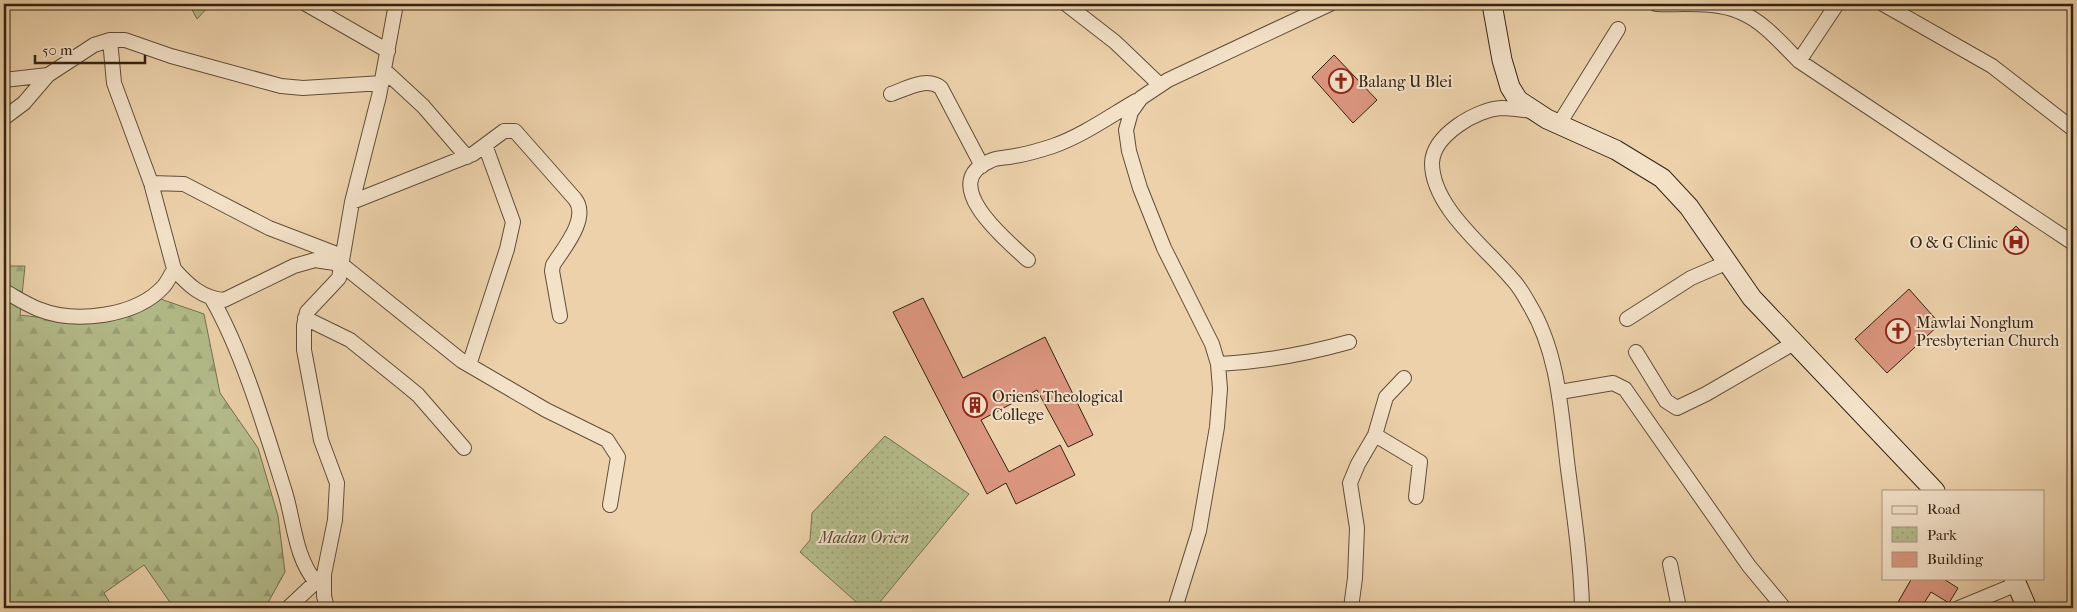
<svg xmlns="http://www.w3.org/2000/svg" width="2077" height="612" font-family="'IM FELL French Canon',serif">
  <defs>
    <pattern id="forest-firs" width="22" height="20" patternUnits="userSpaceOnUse" patternTransform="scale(1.25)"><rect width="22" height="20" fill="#b4bc8b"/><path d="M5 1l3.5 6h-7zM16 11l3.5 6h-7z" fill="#9ba177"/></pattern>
    <pattern id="park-dots" width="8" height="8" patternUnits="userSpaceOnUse" patternTransform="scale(1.25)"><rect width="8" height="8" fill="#b4bc8b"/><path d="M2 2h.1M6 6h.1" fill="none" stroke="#9ba177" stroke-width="1.8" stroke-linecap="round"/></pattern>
  </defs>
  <rect width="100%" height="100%" fill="#ecd1aa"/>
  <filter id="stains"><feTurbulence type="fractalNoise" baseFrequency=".004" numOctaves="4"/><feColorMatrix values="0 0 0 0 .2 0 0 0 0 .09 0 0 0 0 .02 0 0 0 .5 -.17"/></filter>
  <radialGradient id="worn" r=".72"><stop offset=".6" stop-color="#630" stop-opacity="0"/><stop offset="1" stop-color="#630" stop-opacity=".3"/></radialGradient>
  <path fill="url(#forest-firs)" stroke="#74704f" d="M 189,4 L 211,4 L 197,19 Z
    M 4,266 L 25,266 L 20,315 L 86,323 L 152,296 L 204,314 L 220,393 L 258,448 L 278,516 L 285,572 L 265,608 L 174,608 L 144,565 L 104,593 L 113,608 L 4,608 Z"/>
  <path fill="url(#park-dots)" stroke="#74704f" d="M 885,436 L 969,494 L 875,608 L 863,608 L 800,552 L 810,540 L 812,513 Z"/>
  <path fill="#dc9680" stroke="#332313" d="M 1334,55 L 1377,100 L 1353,123 L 1312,77 Z
    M 2016,226 L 2027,237 L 2014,250 L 2004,238 Z
    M 1909,289 L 1940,324 L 1887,373 L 1855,339 Z
    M 923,298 L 963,378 L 1045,337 L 1093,435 L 1068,447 L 1037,390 L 981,420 L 1009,472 L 1060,445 L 1075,475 L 1016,504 L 1006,483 L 987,494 L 893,312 Z
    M 1912,578 L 1942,578 L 1958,588 L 1949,603 L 1931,592 L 1921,608 L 1903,608 L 1897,604 Z"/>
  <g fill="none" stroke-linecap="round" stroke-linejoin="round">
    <defs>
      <path id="street" d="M 306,4 L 388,51
        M 1066,4 L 1115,42 L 1160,85
        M 1656,4 C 1683,5 1715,1 1740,12 C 1763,21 1782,44 1799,61 L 2073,243
        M 1883,4 L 1992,66 L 2073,129
        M 110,40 L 114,83 L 151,183 L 174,269 C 188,285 202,298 224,300 L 294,266 L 315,260 L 341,264 L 462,361 L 546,410 L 607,440 L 618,457 L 610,505
        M 1799,61 L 1837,4
        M 384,70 L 423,106 L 467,157
        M 4,80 L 48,75 L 94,45 L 110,40 L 125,40 L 171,56 L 281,86 L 303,88 L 382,83
        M 891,94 C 906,89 927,76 941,88 L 982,166
        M 1532,111 C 1522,110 1512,108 1502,108 C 1477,109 1433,135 1432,163 C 1432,207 1485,247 1512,279 C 1519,286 1524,295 1529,304 C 1559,353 1561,413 1568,469 C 1574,515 1581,561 1582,608
        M 4,118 L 24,103 L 48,75
        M 1559,124 L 1618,29
        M 151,183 L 184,184 L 269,228 L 342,256
        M 352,202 L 473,154 L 504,131 L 515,131 L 575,199 C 590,218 563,249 553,265 L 552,271 L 560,316
        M 1028,260 C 1008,242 936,183 990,161 C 995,158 1003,158 1009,157 C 1023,155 1038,151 1053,146 C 1082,136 1110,116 1136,101
        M 4,291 C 15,297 26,304 38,309 C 75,324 136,317 164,286 C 168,281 171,275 174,269
        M 212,299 C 243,353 266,432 285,492 C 294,521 295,558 316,582
        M 305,318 L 350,340 L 401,381 L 418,395 L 464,448
        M 1627,319 L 1691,278 L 1728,262
        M 1636,352 L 1666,401 L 1677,408 L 1706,394 L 1794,343
        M 1218,364 C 1264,362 1306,354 1349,342
        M 469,365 L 507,249 L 513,222 L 485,145
        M 1560,392 L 1613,383 L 1625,389 L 1749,566 L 1784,608
        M 1375,435 L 1420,462 L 1416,497
        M 1670,564 L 1679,608
        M 288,608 L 322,576
        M 327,608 L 324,596 L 324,574 L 335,520 L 337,483 L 321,440 L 304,350 L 304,325 L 307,312 L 339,278 L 352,202 L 379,96 L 396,4
        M 1175,608 L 1199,531 L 1217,427 L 1220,389 L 1218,364 L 1212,344 L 1164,248 L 1140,188 L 1129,151 L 1126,130 L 1131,112 L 1141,98 L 1168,80 L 1330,4
        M 1351,608 L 1355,578 L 1357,528 L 1350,483 L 1358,464 L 1375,435 L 1386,397 L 1404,378
        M 1959,608 L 2017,584"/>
      <path id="secondary" d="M 1492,4 L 1502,60 L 1510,87 L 1518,100 L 1547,119 L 1616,150 L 1662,178 L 1689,207 L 1752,298 L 1935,491
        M 2014,578 L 2027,608"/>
    </defs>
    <use href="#street" stroke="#614e39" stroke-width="16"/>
    <use href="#secondary" stroke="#332313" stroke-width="21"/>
    <use href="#street" stroke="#f3e1c8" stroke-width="14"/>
    <use href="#secondary" stroke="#f3e1c8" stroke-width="19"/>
  </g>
  <defs>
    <symbol id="church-ring" viewBox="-11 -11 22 22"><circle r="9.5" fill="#f3e1c8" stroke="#8f2418" stroke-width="1.5"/><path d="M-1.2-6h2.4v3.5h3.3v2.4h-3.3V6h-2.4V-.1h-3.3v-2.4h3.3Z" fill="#8f2418"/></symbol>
    <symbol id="hospital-ring" viewBox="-11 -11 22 22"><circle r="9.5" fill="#f3e1c8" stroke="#8f2418" stroke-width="1.5"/><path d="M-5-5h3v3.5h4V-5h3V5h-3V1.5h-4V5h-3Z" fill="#8f2418"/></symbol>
    <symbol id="building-ring" viewBox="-11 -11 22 22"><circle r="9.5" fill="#f3e1c8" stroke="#8f2418" stroke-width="1.5"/><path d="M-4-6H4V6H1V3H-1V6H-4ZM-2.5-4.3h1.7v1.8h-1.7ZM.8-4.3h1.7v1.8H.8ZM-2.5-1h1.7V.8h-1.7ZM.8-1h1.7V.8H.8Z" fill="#8f2418"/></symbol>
  </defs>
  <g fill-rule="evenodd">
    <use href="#church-ring" x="1327" y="67" width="28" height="28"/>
    <use href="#hospital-ring" x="2002" y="228" width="28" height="28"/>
    <use href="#church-ring" x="1884" y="317" width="28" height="28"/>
    <use href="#building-ring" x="961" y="391" width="28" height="28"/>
  </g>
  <g text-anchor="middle" stroke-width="4" stroke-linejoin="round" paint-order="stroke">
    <g font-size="16" fill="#332313" stroke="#f3e1c8" text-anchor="start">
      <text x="1358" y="87">Balang U Blei</text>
      <text x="1998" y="248" text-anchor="end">O &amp; G Clinic</text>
      <text x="1916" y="328">Mawlai Nonglum<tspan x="1916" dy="18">Presbyterian Church</tspan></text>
      <text x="992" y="402">Oriens Theological<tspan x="992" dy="18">College</tspan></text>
    </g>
    <g font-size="16" font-style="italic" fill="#534931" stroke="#f3e1c8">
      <text x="864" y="543">Madan Orien</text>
    </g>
  </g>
  <rect width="2077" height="612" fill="none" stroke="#ecd1aa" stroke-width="20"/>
  <rect x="5" y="5" width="2067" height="602" fill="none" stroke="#332313" stroke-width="2.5"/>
  <rect x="10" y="10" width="2057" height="592" fill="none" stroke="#332313"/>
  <rect x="1882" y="490" width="162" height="90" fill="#f3e1c8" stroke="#a69580"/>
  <rect x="1892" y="506" width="25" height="8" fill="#f3e1c8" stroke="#a69580"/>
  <text x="1927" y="514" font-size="15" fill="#332313">Road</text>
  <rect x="1892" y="527" width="25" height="15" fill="url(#park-dots)" stroke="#a69580"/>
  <text x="1927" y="540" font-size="15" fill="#332313">Park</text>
  <rect x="1892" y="552" width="25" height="15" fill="#dc9680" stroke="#a69580"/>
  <text x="1927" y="564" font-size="15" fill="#332313">Building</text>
  <path d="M35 55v8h110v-8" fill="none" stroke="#332313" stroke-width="2.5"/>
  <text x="42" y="55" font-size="15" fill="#332313" stroke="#f3e1c8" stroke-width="4" paint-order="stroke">50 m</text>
  <rect width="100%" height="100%" filter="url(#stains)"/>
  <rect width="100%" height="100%" fill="url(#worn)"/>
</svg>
